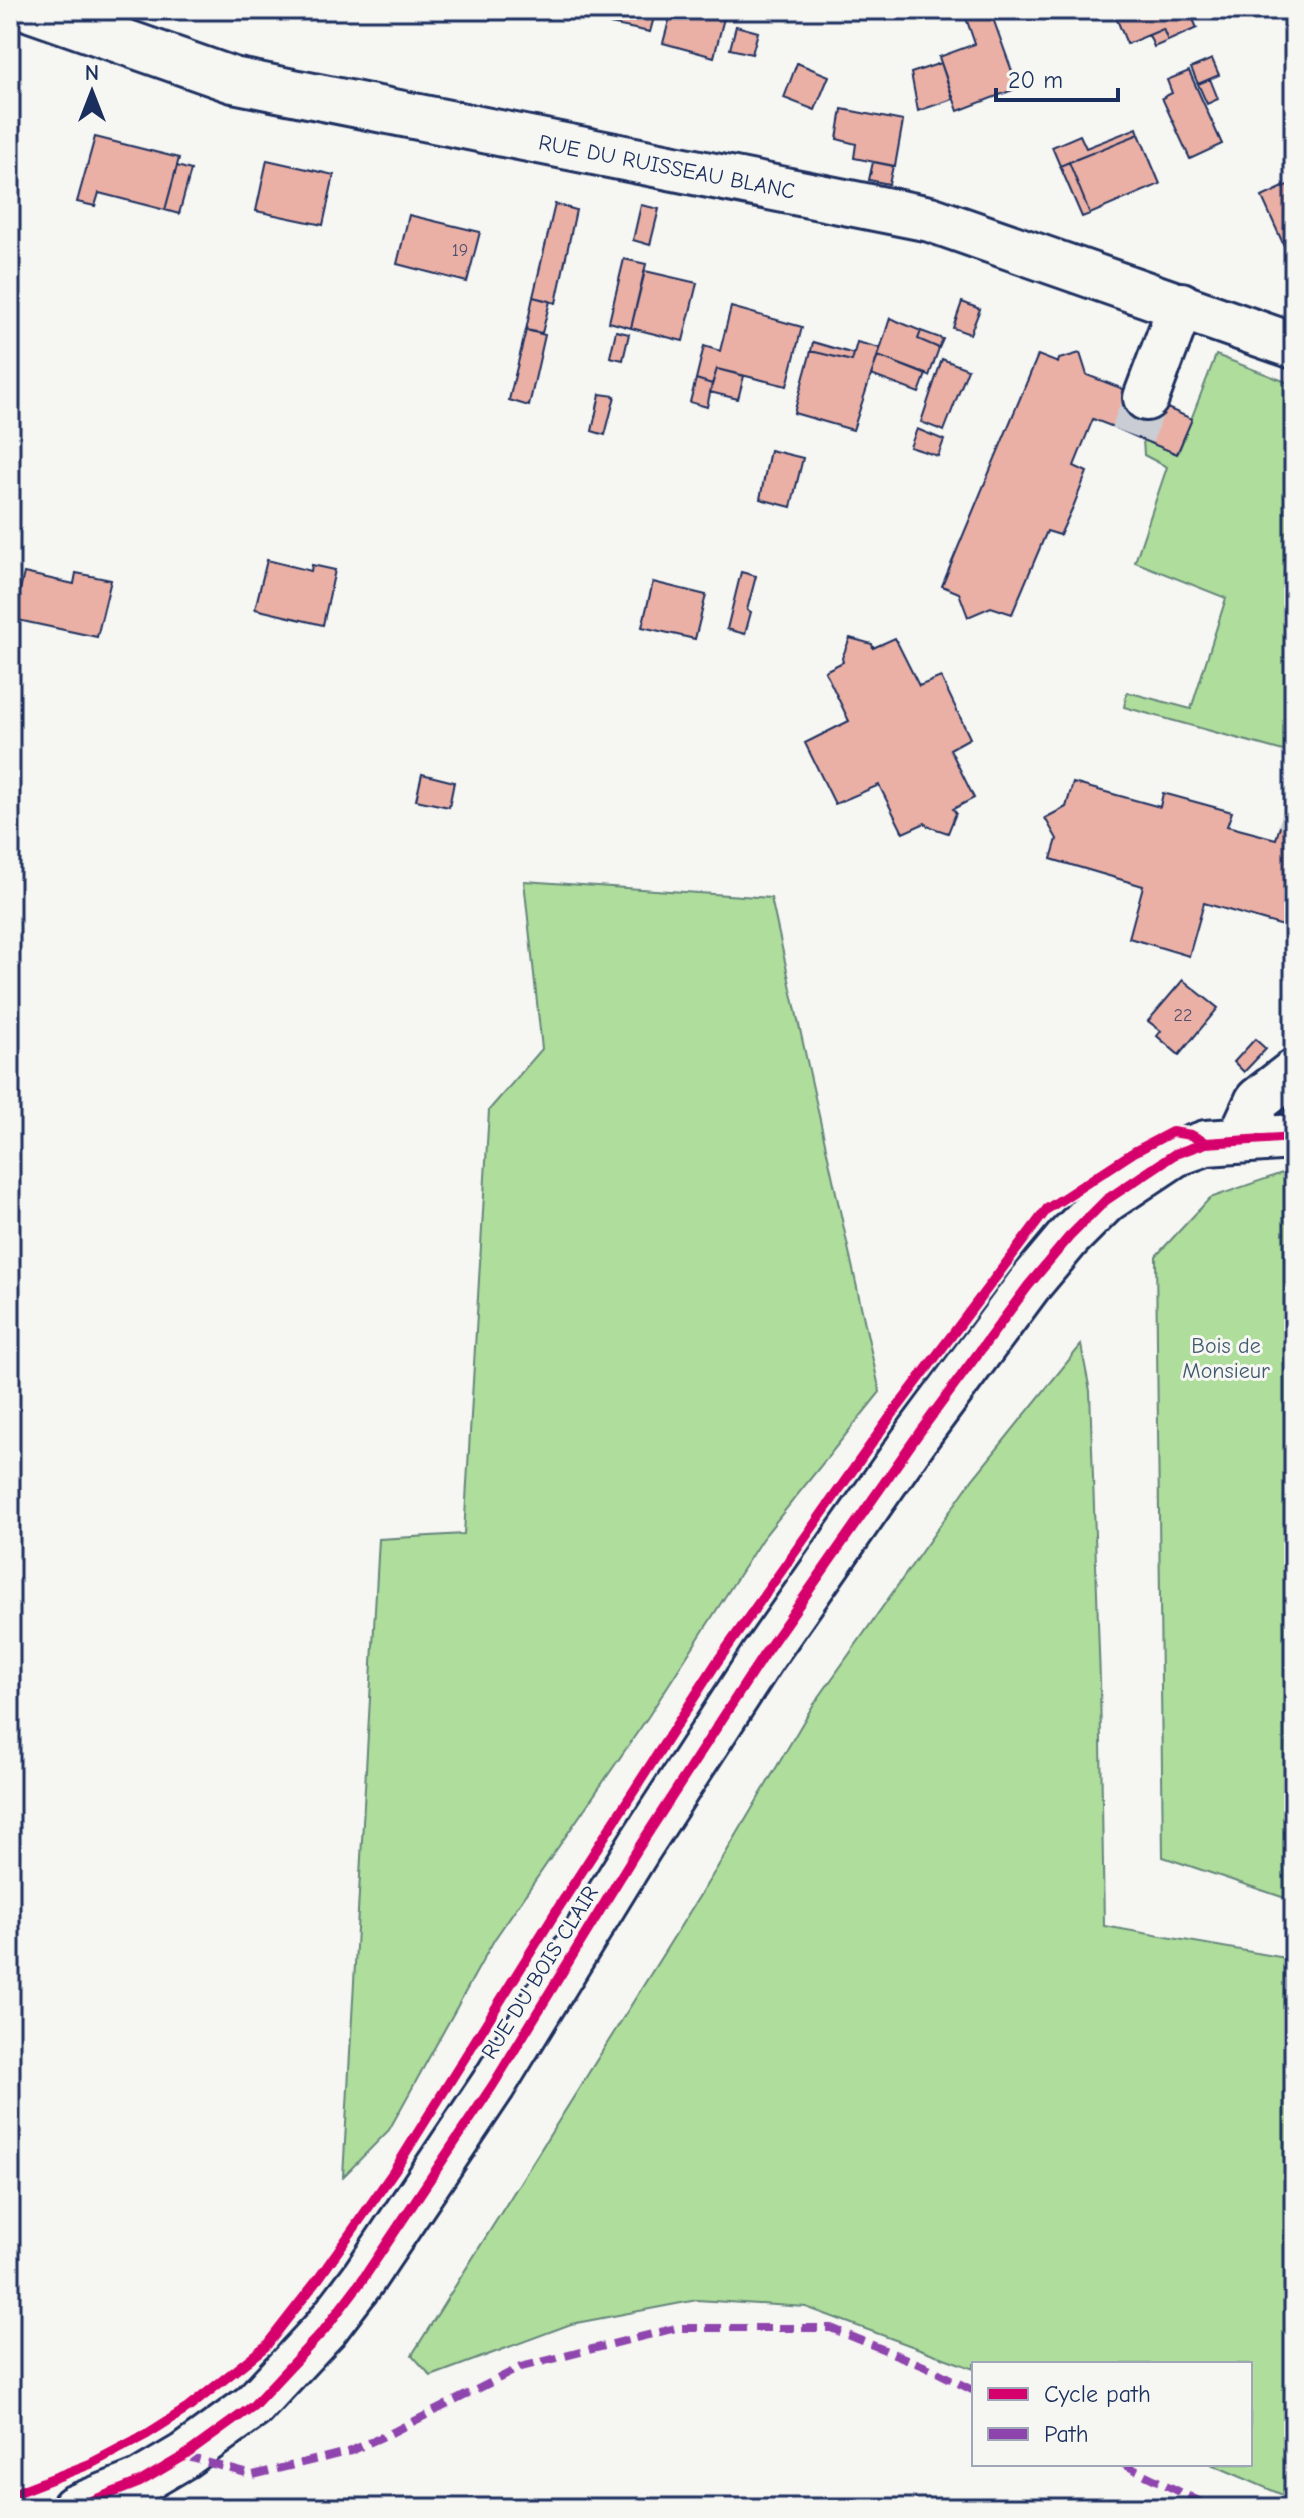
<svg xmlns="http://www.w3.org/2000/svg" width="1304" height="2518" font-family="'Comic Neue',sans-serif">
  <rect width="100%" height="100%" fill="#f6f6f2"/>
  <filter id="ink" filterUnits="userSpaceOnUse"><feTurbulence type="fractalNoise" baseFrequency=".0125" numOctaves="2"/><feDisplacementMap in="SourceGraphic" scale="16" xChannelSelector="R" yChannelSelector="G"/><feConvolveMatrix kernelMatrix="1 2 1 2 8 2 1 2 1" color-interpolation-filters="sRGB"/></filter>
  <g filter="url(#ink)">
    <path fill="#afdd9b" stroke="#65867c" stroke-width="2" d="M 1216,355 L 1294,385 L 1294,754 L 1124,707 L 1127,692 L 1191,709 L 1226,598 L 1135,562 L 1167,467 L 1144,455 L 1143,440 L 1178,453 Z
      M 524,881 L 771,898 L 880,1392 L 762,1539 L 648,1717 L 494,1940 L 389,2130 L 343,2177 L 379,1539 L 464,1534 L 489,1110 L 542,1049 Z
      M 1294,1169 L 1294,1901 L 1163,1857 L 1156,1256 L 1210,1198 Z
      M 1081,1345 L 1090,1391 L 1100,1680 L 1104,1926 L 1291,1959 L 1294,1963 L 1294,2500 L 1211,2464 L 1250,2464 L 1250,2364 L 974,2364 L 974,2369 L 806,2307 L 697,2300 L 571,2324 L 431,2376 L 412,2355 L 717,1868 L 812,1707 L 972,1480 Z"/>
    <path fill="#eab0a5" stroke="#1b2f5e" stroke-width="2" d="M 590,10 L 656,10 L 650,32 L 610,24 L 610,22 L 588,16 Z
      M 672,10 L 726,10 L 714,57 L 663,43 Z
      M 990,10 L 1018,88 L 958,111 L 939,57 L 975,44 L 966,18 Z
      M 1113,10 L 1189,10 L 1197,28 L 1168,41 L 1163,29 L 1127,44 Z
      M 736,26 L 758,32 L 752,54 L 730,49 Z
      M 1163,29 L 1168,41 L 1154,47 L 1149,35 Z
      M 1212,59 L 1219,75 L 1198,84 L 1191,68 Z
      M 797,63 L 829,76 L 815,110 L 784,98 Z
      M 941,63 L 953,99 L 918,111 L 911,73 Z
      M 1189,71 L 1222,144 L 1190,159 L 1162,98 L 1172,93 L 1167,80 Z
      M 1210,79 L 1218,99 L 1207,104 L 1198,84 Z
      M 842,109 L 903,121 L 895,166 L 854,158 L 856,144 L 837,139 Z
      M 1137,128 L 1139,134 L 1060,166 L 1052,147 L 1080,135 L 1086,148 Z
      M 1139,134 L 1160,184 L 1090,214 L 1069,162 Z
      M 95,137 L 179,158 L 165,210 L 99,193 L 95,206 L 77,202 Z
      M 267,160 L 334,175 L 323,225 L 256,211 Z
      M 873,162 L 893,166 L 889,184 L 869,180 Z
      M 1069,162 L 1090,214 L 1082,217 L 1060,166 Z
      M 177,166 L 191,170 L 179,214 L 165,210 Z
      M 1294,182 L 1294,244 L 1285,248 L 1262,197 Z
      M 555,204 L 576,210 L 556,303 L 533,297 Z
      M 641,205 L 659,209 L 650,245 L 633,240 Z
      M 409,215 L 480,232 L 467,282 L 397,264 Z
      M 624,259 L 646,264 L 631,328 L 609,322 Z
      M 645,271 L 697,283 L 683,341 L 631,328 Z
      M 533,297 L 550,301 L 542,333 L 526,330 Z
      M 962,302 L 980,309 L 970,334 L 953,328 Z
      M 731,307 L 802,327 L 787,386 L 717,369 L 712,384 L 696,379 L 704,346 L 720,351 Z
      M 890,318 L 921,331 L 918,339 L 939,348 L 929,376 L 878,356 Z
      M 526,330 L 545,335 L 529,406 L 509,400 Z
      M 616,331 L 629,334 L 623,360 L 610,357 Z
      M 921,331 L 943,339 L 939,348 L 918,339 Z
      M 813,342 L 854,354 L 852,361 L 811,351 Z
      M 857,342 L 880,348 L 853,430 L 794,413 L 811,351 L 852,361 Z
      M 1080,353 L 1087,375 L 1131,392 L 1116,428 L 1093,419 L 1074,466 L 1087,472 L 1073,507 L 1060,535 L 1047,531 L 1012,614 L 991,607 L 968,617 L 959,593 L 942,586 L 1038,355 L 1058,363 L 1059,359 Z
      M 878,356 L 926,374 L 919,393 L 871,375 Z
      M 942,359 L 968,369 L 944,431 L 921,422 Z
      M 717,369 L 744,376 L 738,399 L 710,392 Z
      M 696,379 L 712,384 L 707,407 L 690,402 Z
      M 1131,392 L 1158,404 L 1143,440 L 1116,428 Z
      M 600,394 L 615,396 L 605,435 L 592,431 Z
      M 1158,404 L 1192,419 L 1177,454 L 1143,440 Z
      M 917,429 L 944,440 L 938,456 L 910,447 Z
      M 770,450 L 803,458 L 791,507 L 760,499 Z
      M 267,560 L 311,571 L 312,565 L 335,570 L 323,625 L 255,609 Z
      M 741,572 L 756,576 L 747,610 L 751,612 L 745,634 L 727,629 Z
      M 24,573 L 74,584 L 76,573 L 111,580 L 97,637 L 13,619 Z
      M 653,582 L 706,595 L 695,639 L 642,627 Z
      M 850,638 L 872,644 L 873,648 L 895,638 L 919,686 L 941,677 L 970,738 L 950,749 L 974,798 L 953,809 L 956,813 L 948,833 L 927,826 L 925,823 L 903,833 L 879,785 L 835,804 L 805,743 L 849,721 L 825,671 L 843,662 L 842,658 Z
      M 422,774 L 454,782 L 449,807 L 416,800 Z
      M 1073,783 L 1160,807 L 1163,793 L 1232,812 L 1227,826 L 1276,839 L 1282,820 L 1294,824 L 1294,914 L 1290,928 L 1204,903 L 1189,956 L 1129,938 L 1143,886 L 1051,859 L 1057,839 L 1045,818 L 1066,807 Z
      M 1290,791 L 1294,793 L 1294,824 L 1282,820 Z
      M 1183,980 L 1218,1008 L 1179,1055 L 1157,1036 L 1161,1031 L 1148,1021 Z
      M 1255,1039 L 1266,1049 L 1244,1072 L 1234,1062 Z"/>
    <g fill="none" stroke-linecap="round" stroke-linejoin="round">
      <path stroke="#caced4" stroke-width="44" stroke-dasharray="44 22" stroke-linecap="butt" d="M 1132,435 L 1146,398
        M 1286,805 L 1294,808"/>
      <defs>
        <path id="minor" d="M 33,10 L 233,80 L 930,219 L 1294,346
          M 1146,398 L 1181,305
          M 1240,1139 L 1258,1100 L 1294,1072
          M 74,2508 L 140,2482 L 184,2456 L 253,2406 L 325,2329 L 363,2279 L 493,2085 L 639,1847 L 763,1656 L 919,1433 L 1028,1286 L 1069,1237 L 1106,1200 L 1175,1154 L 1206,1143 L 1294,1137"/>
      </defs>
      <use href="#minor" stroke="#1b2f5e" stroke-width="50"/>
      <use href="#minor" stroke="#f6f6f2" stroke-width="44"/>
      <path stroke="#8e44ad" stroke-width="8" stroke-dasharray="16 8" stroke-linecap="butt" d="M 184,2456 L 253,2475 L 351,2451 L 393,2432 L 521,2367 L 676,2328 L 831,2328 L 931,2369 L 974,2391
        M 1123,2464 L 1213,2508"/>
      <defs>
        <path id="cycleway" d="M 10,2495 L 90,2464 L 147,2434 L 188,2408 L 266,2346 L 319,2278 L 394,2171 L 555,1913 L 717,1662 L 891,1416 L 1047,1209 L 1134,1152 L 1172,1132 L 1191,1135 L 1206,1143
          M 74,2508 L 140,2482 L 184,2456 L 253,2406 L 325,2329 L 363,2279 L 493,2085 L 639,1847 L 763,1656 L 919,1433 L 1028,1286 L 1069,1237 L 1106,1200 L 1175,1154 L 1206,1143 L 1294,1137"/>
      </defs>
      <use href="#cycleway" stroke="#f6f6f2" stroke-width="15"/>
      <use href="#cycleway" stroke="#d6006c" stroke-width="10"/>
    </g>
  </g>
  <g text-anchor="middle" stroke-width="6" stroke-linejoin="round" paint-order="stroke">
    <g font-size="18" fill="#4f4f70">
      <text x="460" y="256">19</text>
      <text x="1183" y="1021">22</text>
    </g>
    <g font-size="22" fill="#1b2f5e" stroke="#f6f6f2">
      <text transform="translate(667 166) rotate(11)" y="8">RUE DU RUISSEAU BLANC</text>
      <text transform="translate(539 1972) rotate(-58)" y="8">RUE DU BOIS CLAIR</text>
    </g>
    <g font-size="22" fill="#405a6d" stroke="#f6f6f2">
      <text x="1226" y="1353">Bois de<tspan x="1226" dy="25">Monsieur</tspan></text>
    </g>
  </g>
  <rect width="1304" height="2518" fill="none" stroke="#f6f6f2" stroke-width="40"/>
  <rect x="20" y="20" width="1264" height="2478" fill="none" stroke="#1b2f5e" stroke-width="3" filter="url(#ink)"/>
  <rect x="972" y="2362" width="280" height="104" fill="#f6f6f2" stroke="#9ea6b7" stroke-width="2"/>
  <rect x="988" y="2388" width="40" height="12" fill="#d6006c" stroke="#9ea6b7" stroke-width="2"/>
  <text x="1044" y="2402" font-size="24" fill="#1b2f5e">Cycle path</text>
  <rect x="988" y="2428" width="40" height="12" fill="#8e44ad" stroke="#9ea6b7" stroke-width="2"/>
  <text x="1044" y="2442" font-size="24" fill="#1b2f5e">Path</text>
  <g transform="translate(92 92)" stroke="#f6f6f2" stroke-width="6" paint-order="stroke">
  <path d="M0-6L14 30L0 20L-14 30Z" fill="#1b2f5e"/>
  <text y="-12" font-size="22" font-weight="bold" text-anchor="middle" fill="#1b2f5e">N</text>
  </g>
  <path d="M996 88v12h122v-12" fill="none" stroke="#1b2f5e" stroke-width="4"/>
  <text x="1008" y="88" font-size="24" fill="#1b2f5e" stroke="#f6f6f2" stroke-width="6" paint-order="stroke">20 m</text>
</svg>
